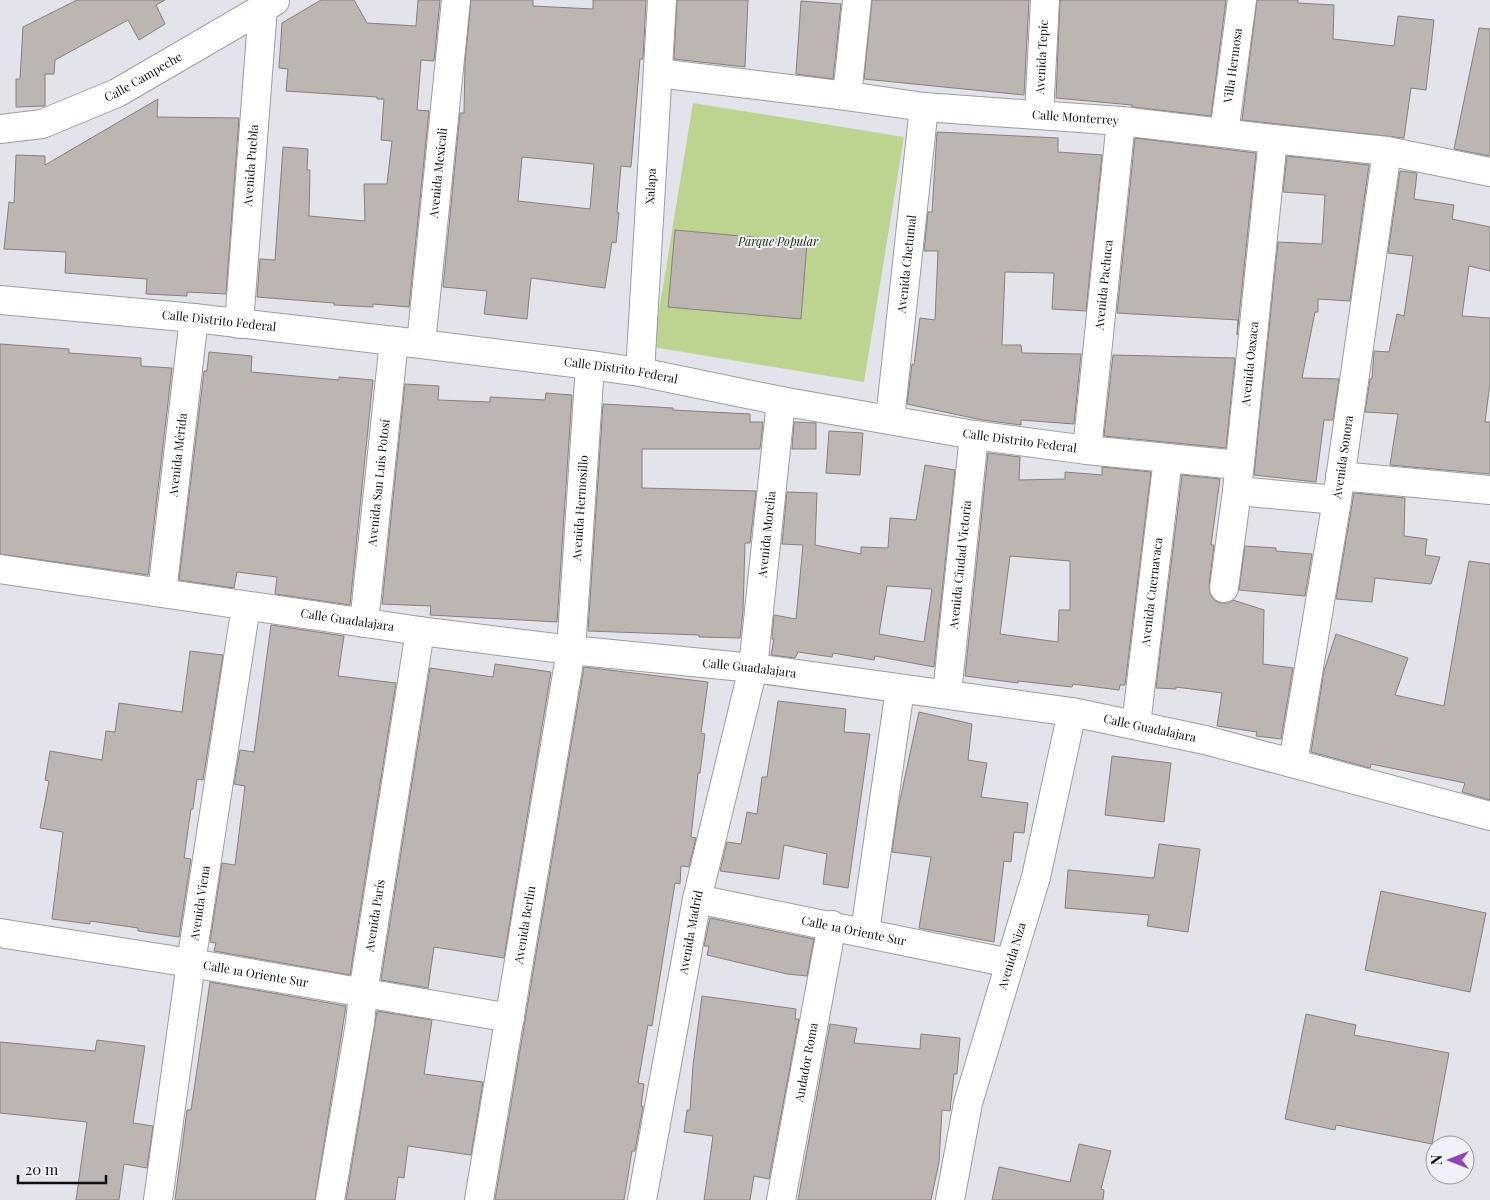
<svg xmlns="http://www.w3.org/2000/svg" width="1490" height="1200" font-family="'Playfair Display',serif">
  <rect width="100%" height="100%" fill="#e3e3eb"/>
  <path fill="#bcd48f" d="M 693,103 L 904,137 L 864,382 L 653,347 Z"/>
  <path fill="#bcb5b1" stroke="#87807c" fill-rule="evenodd" d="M 77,0 L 165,0 L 156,5 L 165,24 L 139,40 L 128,20 L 55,60 L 54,74 L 45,74 L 45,106 L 16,107 L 16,79 L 20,79 L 23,27 Z
    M 321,0 L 354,0 L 367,23 L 416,26 L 418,0 L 440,0 L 434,61 L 421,60 L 417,110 L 429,111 L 409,307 L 373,304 L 373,307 L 334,305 L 334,303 L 257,297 L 260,259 L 275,260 L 283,147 L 308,149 L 307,170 L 310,170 L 309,216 L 365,221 L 364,184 L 387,184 L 392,141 L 381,140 L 384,99 L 377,99 L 377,97 L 286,91 L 288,69 L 279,68 L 282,23 Z
    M 471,0 L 533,0 L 533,6 L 593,9 L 593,0 L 646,0 L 643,59 L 640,59 L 631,167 L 621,166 L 617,212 L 619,213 L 616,243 L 612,242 L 605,288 L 531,278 L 527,319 L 484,314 L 487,291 L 443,287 L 460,113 L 464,113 L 465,63 ZM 522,157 L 594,164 L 590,209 L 518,201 Z
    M 677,0 L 748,0 L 745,67 L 674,59 Z
    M 872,0 L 1029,0 L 1024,95 L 864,79 Z
    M 1060,0 L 1226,0 L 1211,116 L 1132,107 L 1132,105 L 1056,98 Z
    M 1257,0 L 1298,0 L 1298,3 L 1334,5 L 1333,39 L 1394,46 L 1398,16 L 1434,20 L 1426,90 L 1411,88 L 1404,138 L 1242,120 Z
    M 801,1 L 841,4 L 833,79 L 796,74 Z
    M 1479,28 L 1490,29 L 1490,156 L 1454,149 Z
    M 158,99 L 157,117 L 239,118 L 226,294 L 187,292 L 187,296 L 146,294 L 147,279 L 65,273 L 66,252 L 4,249 L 9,202 L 14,203 L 16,155 L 45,156 L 45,165 Z
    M 937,132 L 1058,138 L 1058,152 L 1102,155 L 1086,311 L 1052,309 L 1054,273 L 1005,272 L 1002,345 L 1021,345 L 1022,353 L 1081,354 L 1074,424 L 1021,420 L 1021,425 L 982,420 L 907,404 L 912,364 L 914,365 L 920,318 L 935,320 L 938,251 L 924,251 L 928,212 L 932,212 Z
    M 1135,138 L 1256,153 L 1237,335 L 1238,320 L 1117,313 Z
    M 1287,156 L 1369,165 L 1350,301 L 1318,299 L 1318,312 L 1315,312 L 1302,378 L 1339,379 L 1333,420 L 1324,420 L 1316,482 L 1254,475 L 1278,242 L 1322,244 L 1325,195 L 1283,192 Z
    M 1400,171 L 1417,173 L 1414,199 L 1454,205 L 1452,219 L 1490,227 L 1490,271 L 1469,266 L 1462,316 L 1490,318 L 1490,383 L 1485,422 L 1490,422 L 1490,474 L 1390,465 L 1398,414 L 1365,412 L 1370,379 L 1372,379 L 1374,351 L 1389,352 L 1397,314 L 1404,316 L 1413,256 L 1388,253 Z
    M 675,230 L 807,242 L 801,319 L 668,307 Z
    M 0,344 L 69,349 L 69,353 L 141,358 L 141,366 L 172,368 L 148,575 L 0,554 Z
    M 209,352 L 252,356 L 251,372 L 339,380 L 339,377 L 373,380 L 350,605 L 275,594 L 277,577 L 237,572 L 234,588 L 179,580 L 204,371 L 207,371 Z
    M 1113,355 L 1235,358 L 1226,448 L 1104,436 Z
    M 405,384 L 439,386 L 438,400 L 490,402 L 490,397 L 545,400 L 546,393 L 572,395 L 557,622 L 430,615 L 431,606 L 382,604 Z
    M 603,404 L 673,408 L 673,410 L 750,414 L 750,422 L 763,422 L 760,449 L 642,449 L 642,488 L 756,491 L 750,543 L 745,543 L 743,611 L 740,638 L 699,637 L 699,635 L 588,631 Z
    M 794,422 L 816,423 L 816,449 L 792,449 Z
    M 829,431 L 863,433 L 860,475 L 826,473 Z
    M 988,453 L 1020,457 L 1019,480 L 1065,479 L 1065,472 L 1102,475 L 1102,467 L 1151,472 L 1125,685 L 1120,685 L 1119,690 L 1073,684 L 1072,687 L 1018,681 L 1018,683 L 965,676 ZM 1010,556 L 1070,561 L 1070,610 L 1059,610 L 1058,642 L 1000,634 Z
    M 925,465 L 955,470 L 934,667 L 875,656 L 874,660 L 833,653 L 832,657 L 798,652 L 795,658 L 771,655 L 774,639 L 772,639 L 774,615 L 796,619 L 803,545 L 782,544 L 787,492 L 817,493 L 815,545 L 861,554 L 861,547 L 888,548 L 890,518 L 916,520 ZM 887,586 L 932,589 L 924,642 L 879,634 Z
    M 1182,475 L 1220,479 L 1211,545 L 1214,545 L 1209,586 L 1210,594 L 1215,601 L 1221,603 L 1229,603 L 1233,600 L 1264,610 L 1263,664 L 1293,668 L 1281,739 L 1256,736 L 1257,732 L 1217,726 L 1222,693 L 1176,687 L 1176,689 L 1156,688 Z
    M 1354,493 L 1405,498 L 1404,536 L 1427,539 L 1425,555 L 1440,557 L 1431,584 L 1375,578 L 1372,602 L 1336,599 Z
    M 1245,546 L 1276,548 L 1276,551 L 1312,554 L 1305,596 L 1239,590 Z
    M 1469,561 L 1490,564 L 1490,800 L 1462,792 L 1465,783 L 1371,764 L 1370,768 L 1311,752 L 1324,671 L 1336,634 L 1408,658 L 1395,695 L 1444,706 Z
    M 271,625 L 344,636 L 338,676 L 396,683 L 350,975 L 214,951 L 216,943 L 210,942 L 222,863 L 235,865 L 245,786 L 234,784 L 240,750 L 254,752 Z
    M 190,651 L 223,655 L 203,780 L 197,779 L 193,809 L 191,809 L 184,858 L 191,859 L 179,937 L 138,931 L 138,928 L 90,921 L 90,924 L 52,919 L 63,832 L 40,828 L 49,781 L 45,780 L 50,751 L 102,760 L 106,731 L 115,732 L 119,703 L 182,712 Z
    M 495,664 L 551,672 L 504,958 L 434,947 L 428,988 L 381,980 L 430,668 L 493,677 Z
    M 584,667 L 708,682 L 701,733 L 705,734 L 700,773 L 698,773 L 691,837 L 696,838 L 689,867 L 681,866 L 680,884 L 675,883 L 652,1026 L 648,1025 L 638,1083 L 644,1084 L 641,1106 L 643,1106 L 635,1151 L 632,1151 L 624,1200 L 495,1200 Z
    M 778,701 L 846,709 L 844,732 L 870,734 L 848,888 L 823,884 L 827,854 L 784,845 L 779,879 L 720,871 L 727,842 L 741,844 L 747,812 L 757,814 L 762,777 L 767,777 Z
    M 919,712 L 972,724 L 968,760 L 987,763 L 981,797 L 1028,803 L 1024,833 L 1014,832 L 1011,862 L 1004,861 L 994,942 L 919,928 L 931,857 L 892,852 L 898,809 Z
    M 1112,756 L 1171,763 L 1164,822 L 1105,815 Z
    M 1159,844 L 1200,849 L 1188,932 L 1147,926 L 1149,915 L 1065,908 L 1068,870 L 1154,878 Z
    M 1381,891 L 1486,913 L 1470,992 L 1365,970 Z
    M 710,918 L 814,939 L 807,976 L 787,974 L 707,955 L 709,946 L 704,946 Z
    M 210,982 L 346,1006 L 315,1200 L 175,1200 L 187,1110 L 191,1110 Z
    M 702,996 L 796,1009 L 795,1019 L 799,1019 L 769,1179 L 754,1176 L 750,1200 L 704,1200 L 713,1136 L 684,1132 L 687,1110 L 690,1110 L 693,1065 Z
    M 377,1011 L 432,1020 L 424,1074 L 483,1082 L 471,1155 L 408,1146 L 404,1178 L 398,1177 L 395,1200 L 346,1200 Z
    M 1306,1014 L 1356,1025 L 1354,1035 L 1449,1053 L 1432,1144 L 1336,1125 L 1335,1130 L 1285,1119 Z
    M 830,1024 L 857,1028 L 854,1043 L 920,1049 L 921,1034 L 960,1038 L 957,1074 L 954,1074 L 950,1111 L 942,1110 L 939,1162 L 931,1200 L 798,1200 Z
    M 97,1040 L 145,1046 L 133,1123 L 153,1126 L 147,1168 L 124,1164 L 119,1200 L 76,1200 L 87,1122 L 0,1113 L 0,1042 L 95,1051 Z
    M 1079,1144 L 1111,1151 L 1101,1189 L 1104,1190 L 1103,1200 L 992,1200 L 999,1167 L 1070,1182 Z"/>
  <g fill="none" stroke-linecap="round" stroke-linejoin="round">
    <defs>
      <g id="minor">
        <path id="s1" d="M 658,73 L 847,96 L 924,107 L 1121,121 L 1273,139 L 1387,151 L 1490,172"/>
        <path d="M 847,96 L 857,0"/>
        <path id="s2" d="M 1039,115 L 1045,0"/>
        <path id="s3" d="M 0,129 L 42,124 L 117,93 L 275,1"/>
        <path id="s4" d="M 1224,133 L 1242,0"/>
        <path id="s5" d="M 0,300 L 194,318 L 421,344 L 590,365 L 640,372 L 781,401 L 974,435 L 1087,450 L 1238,465"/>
        <path id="s6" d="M 239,324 L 263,7"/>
        <path id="s7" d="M 421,344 L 456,0"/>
        <path id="s8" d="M 640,372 L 662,0"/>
        <path id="s9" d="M 890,419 L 924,107"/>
        <path id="s10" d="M 1087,450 L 1121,121"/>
        <path d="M 1340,476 L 1490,490"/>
        <path d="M 1237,491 L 1337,500"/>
        <path id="s11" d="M 0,569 L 420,631 L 571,650 L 753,668 L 1072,712 L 1205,740 L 1490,816"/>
        <path id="s12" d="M 1224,588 L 1237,491 L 1273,139"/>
        <path id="s13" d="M 162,593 L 194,318"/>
        <path id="s14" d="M 364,623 L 394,341"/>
        <path id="s15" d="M 947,694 L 974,435"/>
        <path id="s16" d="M 1136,725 L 1168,458"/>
        <path id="s17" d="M 1293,763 L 1337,500 L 1387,151"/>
        <path id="s18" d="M 697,899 L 1010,963"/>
        <path d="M 865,932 L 900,689"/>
        <path id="s19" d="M 0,933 L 191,963 L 510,1018"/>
        <path id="s20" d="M 158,1200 L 191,963 L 246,606"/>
        <path id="s21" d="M 330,1200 L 360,1023 L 363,993 L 420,631"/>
        <path id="s22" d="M 479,1200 L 571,650 L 590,365"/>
        <path id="s23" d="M 642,1200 L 697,899 L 753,668 L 781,401"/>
        <path id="s24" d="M 781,1200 L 832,925"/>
        <path id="s25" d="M 950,1200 L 968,1103 L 1036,877 L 1072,712"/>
      </g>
    </defs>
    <use href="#minor" stroke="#9c9ca3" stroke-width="30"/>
    <use href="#minor" stroke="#fff" stroke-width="28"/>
  </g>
  <g text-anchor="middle" stroke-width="4" stroke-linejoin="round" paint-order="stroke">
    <g font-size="12" fill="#101012" stroke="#f0f0f8">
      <text dy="4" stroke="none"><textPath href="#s2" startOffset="58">Avenida Tepic</textPath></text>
      <text dy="4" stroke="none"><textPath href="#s4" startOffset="68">Villa Hermosa</textPath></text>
      <text dy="4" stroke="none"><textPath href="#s3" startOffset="154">Calle Campeche</textPath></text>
      <text dy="4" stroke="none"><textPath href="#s1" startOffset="420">Calle Monterrey</textPath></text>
      <text dy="4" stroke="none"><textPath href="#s6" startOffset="159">Avenida Puebla</textPath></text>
      <text dy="4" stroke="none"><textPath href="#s7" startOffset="172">Avenida Mexicali</textPath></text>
      <text dy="4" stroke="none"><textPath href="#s8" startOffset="186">Xalapa</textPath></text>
      <text dy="4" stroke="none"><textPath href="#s9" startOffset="156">Avenida Chetumal</textPath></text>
      <text dy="4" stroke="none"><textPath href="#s10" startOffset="166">Avenida Pachuca</textPath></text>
      <text dy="4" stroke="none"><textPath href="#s5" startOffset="220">Calle Distrito Federal</textPath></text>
      <text dy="4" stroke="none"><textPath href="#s12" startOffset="226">Avenida Oaxaca</textPath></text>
      <text dy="4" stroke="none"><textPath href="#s5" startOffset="625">Calle Distrito Federal</textPath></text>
      <text dy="4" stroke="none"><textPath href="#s5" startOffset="1030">Calle Distrito Federal</textPath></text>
      <text dy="4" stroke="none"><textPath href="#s13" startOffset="139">Avenida Mérida</textPath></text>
      <text dy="4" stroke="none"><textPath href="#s17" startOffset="310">Avenida Sonora</textPath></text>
      <text dy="4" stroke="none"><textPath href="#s14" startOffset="141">Avenida San Luis Potosí</textPath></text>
      <text dy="4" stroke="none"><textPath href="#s22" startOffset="700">Avenida Hermosillo</textPath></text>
      <text dy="4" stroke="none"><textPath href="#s23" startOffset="678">Avenida Morelia</textPath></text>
      <text dy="4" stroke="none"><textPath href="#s15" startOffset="130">Avenida Ciudad Victoria</textPath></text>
      <text dy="4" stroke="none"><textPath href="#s16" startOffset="134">Avenida Cuernavaca</textPath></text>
      <text dy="4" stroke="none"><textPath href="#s11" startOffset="351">Calle Guadalajara</textPath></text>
      <text dy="4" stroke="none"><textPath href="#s11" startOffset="756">Calle Guadalajara</textPath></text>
      <text dy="4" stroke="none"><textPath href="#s11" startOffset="1161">Calle Guadalajara</textPath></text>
      <text dy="4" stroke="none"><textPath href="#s20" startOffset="300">Avenida Viena</textPath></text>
      <text dy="4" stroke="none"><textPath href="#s21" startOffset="288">Avenida París</textPath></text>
      <text dy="4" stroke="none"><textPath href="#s22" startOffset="279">Avenida Berlín</textPath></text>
      <text dy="4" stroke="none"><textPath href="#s18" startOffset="160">Calle 1a Oriente Sur</textPath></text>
      <text dy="4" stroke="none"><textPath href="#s23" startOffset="272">Avenida Madrid</textPath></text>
      <text dy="4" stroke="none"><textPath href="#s25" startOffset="252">Avenida Niza</textPath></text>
      <text dy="4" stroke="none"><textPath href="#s19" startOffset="259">Calle 1a Oriente Sur</textPath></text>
      <text dy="4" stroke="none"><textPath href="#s24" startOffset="140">Andador Roma</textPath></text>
    </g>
    <g font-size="12" font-style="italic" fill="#253009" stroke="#f0f0f8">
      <text x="778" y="246">Parque Popular</text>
    </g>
  </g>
  <g transform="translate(1450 1160) rotate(270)"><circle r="24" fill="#f0f0f8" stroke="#96969c"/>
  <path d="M0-4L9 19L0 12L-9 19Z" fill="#9242b2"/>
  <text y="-8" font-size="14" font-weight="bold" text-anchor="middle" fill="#101012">N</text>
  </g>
  <path d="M18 1175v8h88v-8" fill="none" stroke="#101012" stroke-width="2.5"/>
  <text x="25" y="1175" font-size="15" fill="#101012" stroke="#f0f0f8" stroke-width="4" paint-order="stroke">20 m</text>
</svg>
